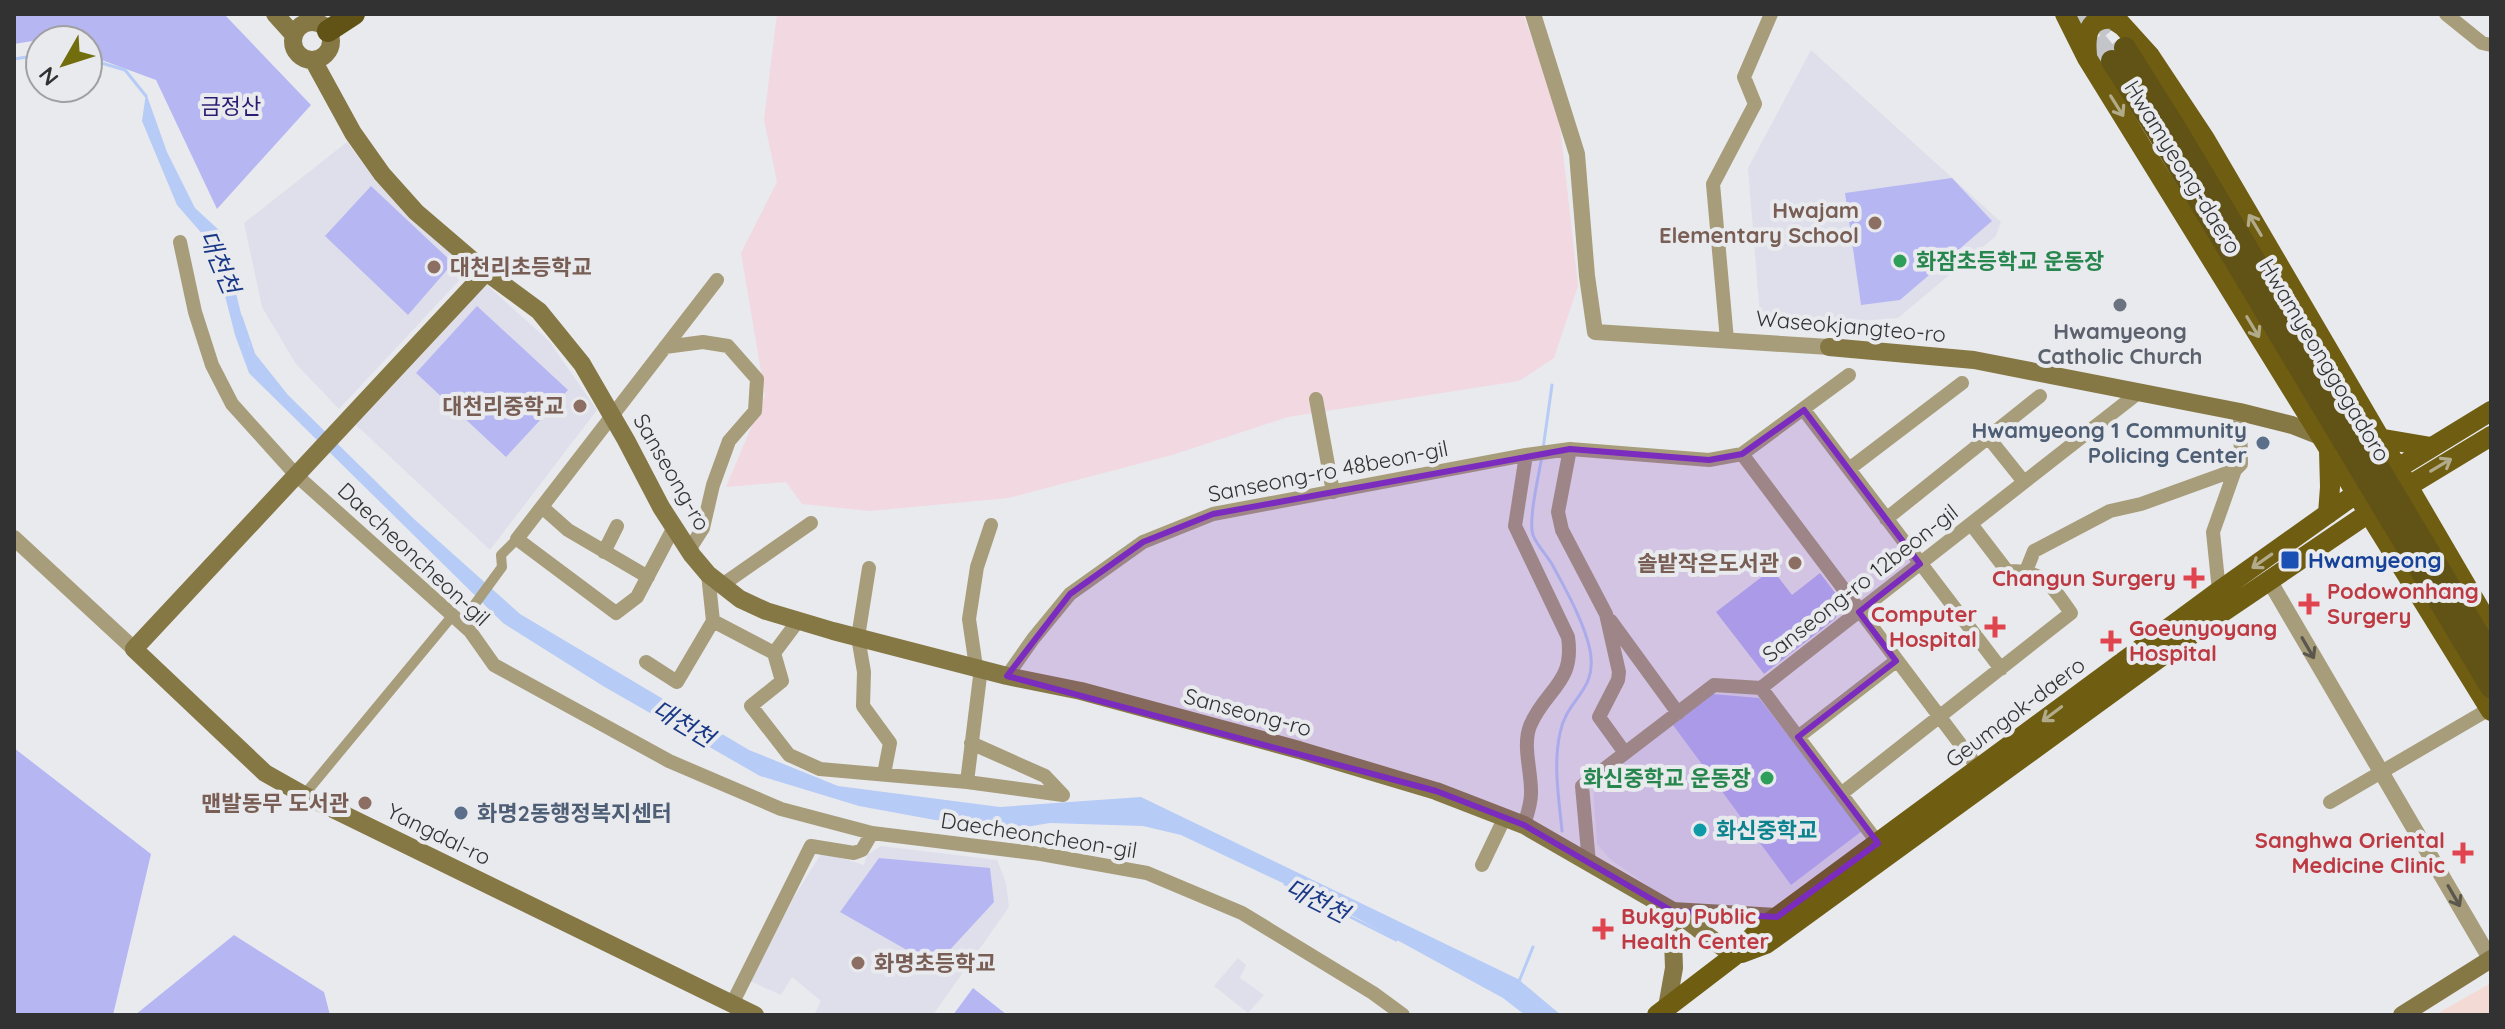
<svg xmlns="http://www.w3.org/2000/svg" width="2505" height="1029" font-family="Quicksand,'Noto Sans KR',sans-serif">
  <rect width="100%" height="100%" fill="#e9eaee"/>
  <path fill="#f4dad4" d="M 2491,983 L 2491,1015 L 2442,1015 L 2440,1012 Z"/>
  <path fill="#f2d8e0" d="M 777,14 L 1523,14 L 1559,116 L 1578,286 L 1554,358 L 1519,381 L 1288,417 L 1172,455 L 1008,498 L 870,511 L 802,504 L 786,482 L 726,487 L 765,395 L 741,253 L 777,182 L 764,120 Z"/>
  <path fill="#dfdfeb" d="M 1811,50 L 2001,222 L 1996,236 L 1898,318 L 1761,328 L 1748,168 Z
    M 347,142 L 377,183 L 469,270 L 339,409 L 296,364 L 262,307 L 244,223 Z
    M 486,284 L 549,341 L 597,410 L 490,550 L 356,425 Z
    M 1713,690 L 1758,692 L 1870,843 L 1779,908 L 1673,903 L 1610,859 L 1597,844 L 1593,785 Z
    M 881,846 L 997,860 L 1006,883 L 1009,907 L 933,1015 L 814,1015 L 821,1001 L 792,977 L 781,995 L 750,981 L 794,897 L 822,852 L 864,865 L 867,855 Z
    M 1238,958 L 1246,965 L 1240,978 L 1264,995 L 1248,1013 L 1214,986 Z"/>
  <path fill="#b6b6f3" d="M 14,14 L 224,14 L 311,105 L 217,209 L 156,80 L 88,55 L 88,40 L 45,39 L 14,44 Z
    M 1952,178 L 1992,221 L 1900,300 L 1861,305 L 1845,193 Z
    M 371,186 L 453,263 L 408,315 L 325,236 Z
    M 477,306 L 568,390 L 506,457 L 416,373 Z
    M 1772,569 L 1792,595 L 1820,573 L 1843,603 L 1835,619 L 1764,674 L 1716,612 Z
    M 1712,694 L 1759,698 L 1862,831 L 1791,885 L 1673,725 Z
    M 14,748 L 151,854 L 113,1015 L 14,1015 Z
    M 879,858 L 990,868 L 994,902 L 935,966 L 840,912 Z
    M 234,935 L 324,992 L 330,1015 L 135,1015 Z
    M 973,988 L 1007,1015 L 1008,1015 L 953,1015 Z"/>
  <path fill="#b6cbf6" d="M 146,93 L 167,152 L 195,208 L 221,232 L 249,346 L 288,395 L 414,519 L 520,614 L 749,750 L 838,786 L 1000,807 L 1141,797 L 1518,979 L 1561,1015 L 1525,1015 L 1503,998 L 1355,917 L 1181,835 L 1143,826 L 1050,823 L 1026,827 L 935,820 L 859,806 L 760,776 L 603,686 L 503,623 L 249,373 L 235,335 L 212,245 L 177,205 L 142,121 Z"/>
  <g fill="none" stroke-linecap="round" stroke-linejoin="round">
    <path stroke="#b6cbf6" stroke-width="3" d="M 14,59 L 40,55
      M 88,59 L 125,70 L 146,96
      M 241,317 L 253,352
      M 1543,449 L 1552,385
      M 1542,456 C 1539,474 1528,520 1533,535 C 1537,546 1548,556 1553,566 C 1567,592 1584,622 1590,650 C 1598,692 1567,697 1560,733 C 1553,765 1559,799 1562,831
      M 1285,884 L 1396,940
      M 1518,984 L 1533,947"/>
    <path stroke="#c4c5c9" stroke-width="22" stroke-dasharray="22 11" stroke-linecap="butt" d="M 2074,14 L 2112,61
      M 2097,14 L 2125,48"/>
    <path stroke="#a79d7b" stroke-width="10" d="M 461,623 L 502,567 L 501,555 L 517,539
      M 304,795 L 453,615"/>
    <path stroke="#a79d7b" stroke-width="14" d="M 2446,14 L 2482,43 L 2491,45
      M 180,242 L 195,312 L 212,365 L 232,404 L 296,475 L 470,631 L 494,665 L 669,761 L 781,809 L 872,833 L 1041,854 L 1147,873 L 1242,913 L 1373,993 L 1403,1015
      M 1727,340 L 1713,184 L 1755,104 L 1744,77 L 1771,14
      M 665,347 L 703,342 L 728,346 L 757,379 L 755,411 L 729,441 L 713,485 L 703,528 L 689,550
      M 1316,399 L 1333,492
      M 1804,410 L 2001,669
      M 1988,437 L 2024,482
      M 1742,454 L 1979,769
      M 1849,469 L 1962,383
      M 2235,470 L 2241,464 L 2240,412
      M 542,507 L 568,530 L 648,577
      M 1886,519 L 2040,396
      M 674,527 L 637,597 L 616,613 L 517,539 L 717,280
      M 604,552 L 617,526
      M 869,568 L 858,637 L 864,672 L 863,706 L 890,743 L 884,774
      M 2026,571 L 2034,551 L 2110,511 L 2141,504 L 2235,470 L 2213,532 L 2219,591
      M 708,574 L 713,621 L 774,653 L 782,681 L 751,706 L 789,755 L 820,769 L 967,782 L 1063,795
      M 722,585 L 811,523
      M 1611,621 L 1678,713
      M 774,653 L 798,621
      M 646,662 L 677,682 L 713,621
      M 976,667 L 969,619 L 977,567 L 991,525
      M 1007,676 L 1033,639 L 1070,594 L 1143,542 L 1213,514 L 1526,455 L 1570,449
      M 1761,688 L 1878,843
      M 1798,737 L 1896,661
      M 971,743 L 1045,776 L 1063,795
      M 1625,753 L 1599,717 L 1618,680 L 1619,672 L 1606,614 L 1562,530 L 1558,512 L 1570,449 L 1709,460 L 1742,454 L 1849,375
      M 967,782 L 981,668
      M 1841,794 L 2071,613 C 2051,585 2044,570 2007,571 L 1971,524
      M 2330,802 L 2491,708
      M 1524,825 C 1527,815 1531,804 1531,794 C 1532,773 1522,746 1530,726 C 1545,689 1575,684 1568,637 L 1515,526 L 1526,455
      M 1589,863 L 1582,786 L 1714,685 L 1761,688 L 2138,393
      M 1482,865 L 1504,819
      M 732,1004 L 811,846 L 854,853 L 862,850 L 872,833"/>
    <path stroke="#a79d7b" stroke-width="16" d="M 1533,14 L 1577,154 L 1587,276 L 1595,332 L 1829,347
      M 14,538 L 134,649
      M 2269,580 L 2491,960"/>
    <path stroke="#867844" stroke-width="18" d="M 275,14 L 293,34
      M293 41a19 19 0 1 1 38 0a19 19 0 1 1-38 0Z
      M 313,60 L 353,133 L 382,174 L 416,212 L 486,272 L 539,311 L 582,364 L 626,440 L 661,507 L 692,555 L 708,574 L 740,599 L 766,611 L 833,631 L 1007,676 L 1081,691 L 1299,750 L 1436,791 L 1524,825 L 1680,915 L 1734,956
      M 486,272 L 134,649 L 265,773 L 304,795 L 755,1015
      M 1829,347 L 1974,360 L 2240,412 L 2292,425 L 2325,438
      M 1667,1007 L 1674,968 L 1672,911 L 1777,917
      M 2402,1015 L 2491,959"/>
    <path stroke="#6f5d12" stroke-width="20" d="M 2065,14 L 2087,58 L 2491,711
      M 2112,14 L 2150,56 L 2205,139 L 2491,628
      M 2087,55 C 2085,35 2088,17 2112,19 L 2124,27
      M 2378,438 L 2431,447
      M 2328,514 L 2330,487 L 2329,450
      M 1742,953 L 1766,944 L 2217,616 L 2407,487 L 2491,436
      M 1657,1015 L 1734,956 L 1758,931 L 2219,591 L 2357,493 L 2491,411"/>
    <path stroke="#615216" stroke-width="22" d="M 328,31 L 354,14
      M 2125,48 L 2174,126
      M 2112,61 L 2161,137"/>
    <path stroke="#615216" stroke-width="22" d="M 2174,126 L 2491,656
      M 2161,137 L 2491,687"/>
  </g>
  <defs><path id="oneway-shaft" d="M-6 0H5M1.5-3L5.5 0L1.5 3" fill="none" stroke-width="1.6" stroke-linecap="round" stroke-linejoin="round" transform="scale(2)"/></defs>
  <g stroke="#b2ab8b">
    <use href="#oneway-shaft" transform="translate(2117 106) rotate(58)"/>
    <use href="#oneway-shaft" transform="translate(2255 225) rotate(-121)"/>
    <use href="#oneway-shaft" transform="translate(2253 327) rotate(59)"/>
    <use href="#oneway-shaft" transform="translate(2441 465) rotate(-31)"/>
    <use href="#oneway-shaft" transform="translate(2262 561) rotate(145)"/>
    <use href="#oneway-shaft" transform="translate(2052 714) rotate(143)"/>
  </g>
  <g stroke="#5b574c">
    <use href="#oneway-shaft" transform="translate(2308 648) rotate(60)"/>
    <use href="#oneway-shaft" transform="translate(2454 896) rotate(60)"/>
  </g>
  <path fill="#7b2cbf" fill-opacity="0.2" stroke="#7b2cbf" stroke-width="6" stroke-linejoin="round" d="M 1804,410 L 1920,564 L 1859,612 L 1896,661 L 1798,737 L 1878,843 L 1777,917 L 1672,911 L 1524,825 L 1436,791 L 1007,676 L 1070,594 L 1143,542 L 1213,514 L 1570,449 L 1709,460 L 1742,454 Z"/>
  <g fill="#8d6e63" stroke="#e9eaee" stroke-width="3">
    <circle cx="1875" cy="223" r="8"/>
    <circle cx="434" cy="267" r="8"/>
    <circle cx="580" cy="406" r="8"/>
    <circle cx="1795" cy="563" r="8"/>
    <circle cx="365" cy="803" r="8"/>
    <circle cx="858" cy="963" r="8"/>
  </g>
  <g fill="#2e9e5b" stroke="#e9eaee" stroke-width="3">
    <circle cx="1900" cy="261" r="8"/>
    <circle cx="1767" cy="778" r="8"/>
  </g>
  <circle fill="#6b7280" stroke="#e9eaee" stroke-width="3" cx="2120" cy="305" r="8"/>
  <g fill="#5c6f8a" stroke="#e9eaee" stroke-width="3">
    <circle cx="2263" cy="443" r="8"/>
    <circle cx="461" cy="813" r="8"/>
  </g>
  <rect fill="#1a4fb4" stroke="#e9eaee" stroke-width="3" x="2280" y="550" width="20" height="20" rx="4"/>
  <g fill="#e0444e" stroke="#e9eaee" stroke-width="3">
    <path d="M2190 566h8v8h8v8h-8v8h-8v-8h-8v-8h8z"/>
    <path d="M2305 592h8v8h8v8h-8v8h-8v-8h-8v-8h8z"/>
    <path d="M1991 615h8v8h8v8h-8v8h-8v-8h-8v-8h8z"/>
    <path d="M2107 629h8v8h8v8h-8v8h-8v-8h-8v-8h8z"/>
    <path d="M2459 841h8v8h8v8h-8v8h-8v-8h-8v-8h8z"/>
    <path d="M1599 917h8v8h8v8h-8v8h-8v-8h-8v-8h8z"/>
  </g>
  <circle fill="#0f9aa8" stroke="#e9eaee" stroke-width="3" cx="1700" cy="830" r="8"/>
  <g text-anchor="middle" stroke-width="8" stroke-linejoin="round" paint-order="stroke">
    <g font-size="22" fill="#2c1c71" stroke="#e9eaee">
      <text x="231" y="114">금정산</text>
    </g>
    <g font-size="22" fill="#323233" stroke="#e9eaee">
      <text transform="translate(2183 167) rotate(58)" y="8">Hwamyeong-daero</text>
      <text transform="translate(1851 326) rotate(5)" y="8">Waseokjangteo-ro</text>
      <text transform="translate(2325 360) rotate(59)" y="8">Hwamyeonggogadoro</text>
      <text transform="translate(1328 471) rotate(-11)" y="8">Sanseong-ro 48beon-gil</text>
      <text transform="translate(672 472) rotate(60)" y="8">Sanseong-ro</text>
      <text transform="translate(414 554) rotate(43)" y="8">Daecheoncheon-gil</text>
      <text transform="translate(1860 583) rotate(-38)" y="8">Sanseong-ro 12beon-gil</text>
      <text transform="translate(1248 712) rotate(15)" y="8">Sanseong-ro</text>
      <text transform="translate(2015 712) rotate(-37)" y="8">Geumgok-daero</text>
      <text transform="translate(439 834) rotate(26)" y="8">Yangdal-ro</text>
      <text transform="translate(1039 835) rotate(9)" y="8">Daecheoncheon-gil</text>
    </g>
    <g font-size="22" font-weight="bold" fill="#785e54" stroke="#e9eaee" text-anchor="end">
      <text x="1859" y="218">Hwajam<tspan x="1859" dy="25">Elementary School</tspan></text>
      <text x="450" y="275" text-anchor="start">대천리초등학교</text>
      <text x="564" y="414">대천리중학교</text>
      <text x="1779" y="571">솔밭작은도서관</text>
      <text x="349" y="811">맨발동무 도서관</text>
      <text x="874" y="971" text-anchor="start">화명초등학교</text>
    </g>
    <g font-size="22" font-weight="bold" fill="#27864d" stroke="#e9eaee" text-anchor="start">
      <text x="1916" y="269">화잠초등학교 운동장</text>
      <text x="1751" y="786" text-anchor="end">화신중학교 운동장</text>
    </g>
    <g font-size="22" font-weight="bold" fill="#5b616d" stroke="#e9eaee">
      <text x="2120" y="339">Hwamyeong<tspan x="2120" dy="25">Catholic Church</tspan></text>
    </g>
    <g font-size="22" font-weight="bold" fill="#4e5e75" stroke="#e9eaee" text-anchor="end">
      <text x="2247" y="438">Hwamyeong 1 Community<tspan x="2247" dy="25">Policing Center</tspan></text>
      <text x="477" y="821" text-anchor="start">화명2동행정복지센터</text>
    </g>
    <g font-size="22" font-weight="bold" fill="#164399" stroke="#e9eaee" text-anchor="start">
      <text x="2308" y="568">Hwamyeong</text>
    </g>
    <g font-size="22" font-weight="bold" fill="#be3a42" stroke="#e9eaee" text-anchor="end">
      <text x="2176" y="586">Changun Surgery</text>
      <text x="2327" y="599" text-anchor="start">Podowonhang<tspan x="2327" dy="25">Surgery</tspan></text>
      <text x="1977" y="622">Computer<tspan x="1977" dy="25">Hospital</tspan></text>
      <text x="2129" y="636" text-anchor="start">Goeunyoyang<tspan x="2129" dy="25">Hospital</tspan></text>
      <text x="2445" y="848">Sanghwa Oriental<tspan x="2445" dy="25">Medicine Clinic</tspan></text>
      <text x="1621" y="924" text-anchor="start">Bukgu Public<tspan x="1621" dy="25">Health Center</tspan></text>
    </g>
    <g font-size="22" font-weight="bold" fill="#0d838f" stroke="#e9eaee" text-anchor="start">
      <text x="1716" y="838">화신중학교</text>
    </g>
    <g font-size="24" font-style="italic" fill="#183786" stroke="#e9eaee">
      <text transform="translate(219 262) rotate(67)" y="8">대천천</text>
      <text transform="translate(683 724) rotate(31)" y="8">대천천</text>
      <text transform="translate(1317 901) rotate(27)" y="8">대천천</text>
    </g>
  </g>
  <rect width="2505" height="1029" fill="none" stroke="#323233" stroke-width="32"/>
  <g transform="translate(64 64) rotate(231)"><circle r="38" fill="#e9eaee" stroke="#a0a0a3" stroke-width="2"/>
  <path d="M0-6L14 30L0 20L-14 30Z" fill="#726e0d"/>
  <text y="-12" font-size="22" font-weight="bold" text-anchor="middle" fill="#323233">N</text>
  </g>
</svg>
